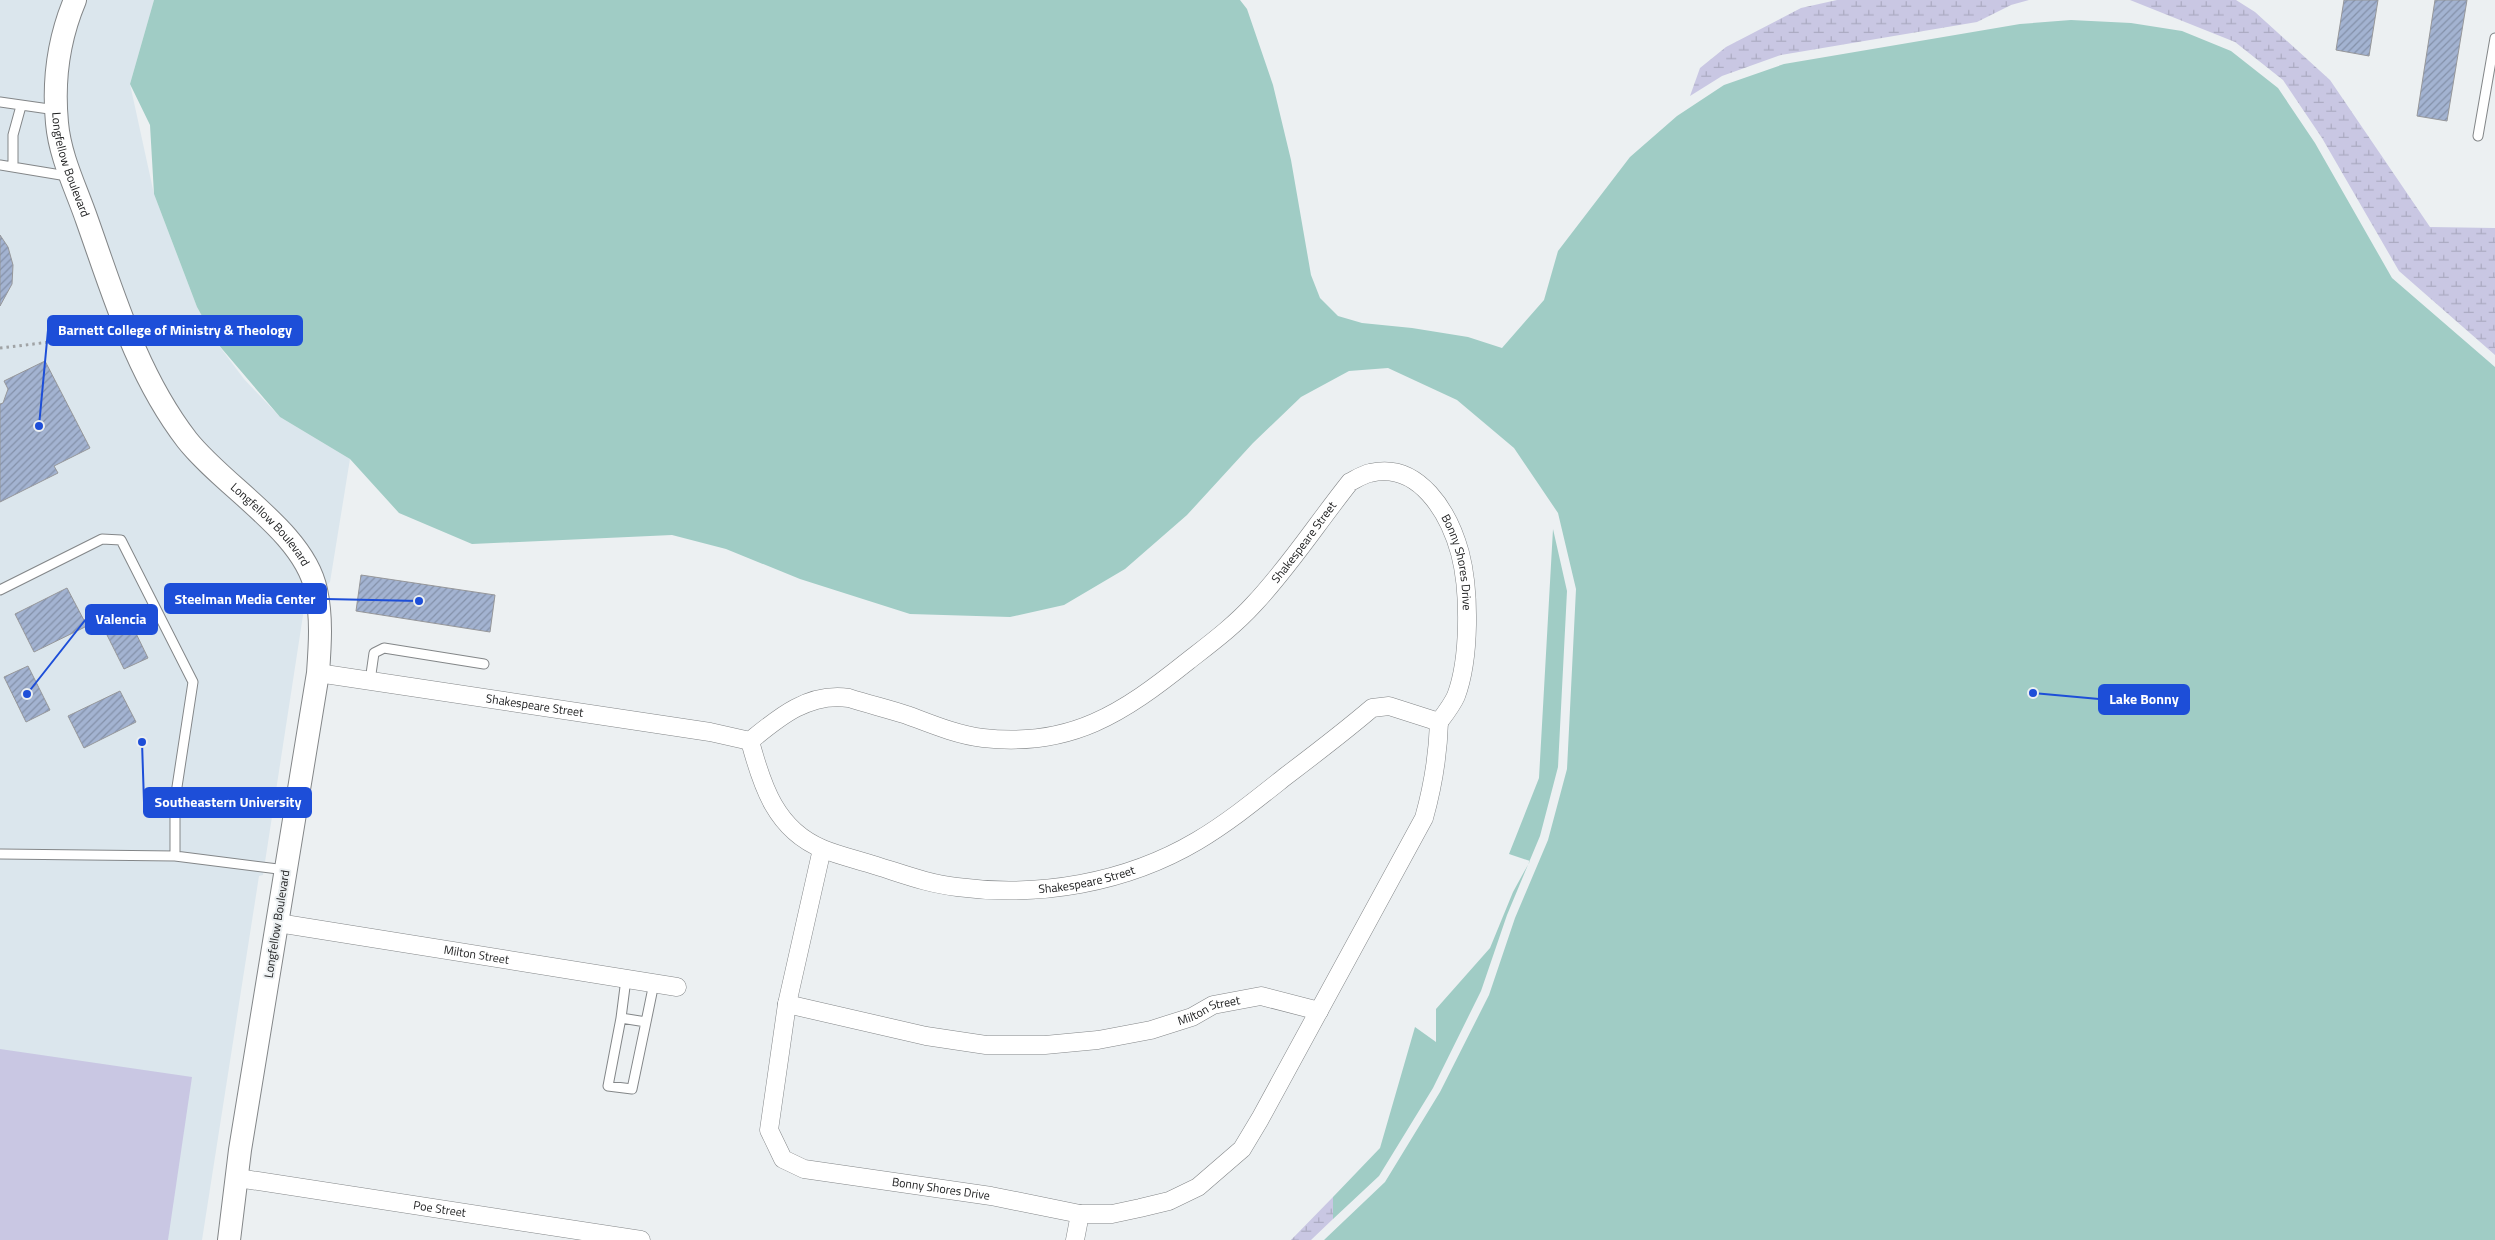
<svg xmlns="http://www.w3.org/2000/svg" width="2495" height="1240" font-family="'Titillium Web',sans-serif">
  <defs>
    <pattern id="wetland-marsh" width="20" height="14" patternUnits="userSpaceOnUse" patternTransform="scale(1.25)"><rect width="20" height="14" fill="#c9c7e3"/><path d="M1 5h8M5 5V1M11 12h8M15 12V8" fill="none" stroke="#acabc2"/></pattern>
    <pattern id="building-hatch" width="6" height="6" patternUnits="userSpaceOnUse" patternTransform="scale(1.25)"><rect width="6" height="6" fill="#a3b3d1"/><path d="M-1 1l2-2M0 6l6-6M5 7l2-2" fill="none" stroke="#8491a9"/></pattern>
  </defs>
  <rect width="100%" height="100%" fill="#ecf0f2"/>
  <path fill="#dbe6ed" d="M 0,0 L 154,0 L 130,84 L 154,194 L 197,307 L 217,343 L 244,379 L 280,417 L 350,459 L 330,582 L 304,609 L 263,875 L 259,876 L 202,1240 L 0,1240 Z"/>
  <path fill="#c9c7e3" d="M 0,1049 L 192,1077 L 168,1240 L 0,1240 Z"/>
  <path fill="url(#wetland-marsh)" d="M 1837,0 L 2029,0 L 2011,5 L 1977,22 L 1781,55 L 1722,76 L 1690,96 L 1700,68 L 1726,47 L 1801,8 Z
    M 2130,0 L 2236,0 L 2255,12 L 2330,80 L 2430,227 L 2495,228 L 2495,355 L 2399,271 L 2322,138 L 2283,80 L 2235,42 Z
    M 1333,1197 L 1333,1219 L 1311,1240 L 1291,1240 Z"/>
  <path fill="#a0ccc5" d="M 154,0 L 1240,0 L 1247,9 L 1273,85 L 1291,160 L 1311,275 L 1320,298 L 1338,316 L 1362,323 L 1412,328 L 1468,337 L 1502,348 L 1544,300 L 1558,251 L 1630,157 L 1677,116 L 1724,85 L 1784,64 L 2020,24 L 2071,20 L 2131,23 L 2182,31 L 2231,51 L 2278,88 L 2315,143 L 2392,278 L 2495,367 L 2495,1240 L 1324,1240 L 1385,1182 L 1440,1092 L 1489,995 L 1515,918 L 1548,840 L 1567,769 L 1576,589 L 1558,513 L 1514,448 L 1457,400 L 1388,368 L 1349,371 L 1301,397 L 1253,443 L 1187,515 L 1125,569 L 1064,605 L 1010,617 L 910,614 L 800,579 L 726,549 L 672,535 L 472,544 L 399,513 L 350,459 L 280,417 L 217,343 L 197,307 L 154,194 L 150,125 L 130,84 Z
    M 1553,529 L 1567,591 L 1558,767 L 1540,836 L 1507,915 L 1481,991 L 1433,1088 L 1379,1176 L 1333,1219 L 1333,1197 L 1380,1148 L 1415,1027 L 1436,1042 L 1436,1009 L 1490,948 L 1513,892 L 1530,861 L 1509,854 L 1539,778 Z"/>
  <path fill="url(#building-hatch)" stroke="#96979a" d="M 2344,0 L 2378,0 L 2369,56 L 2336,50 Z
    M 2435,0 L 2467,0 L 2447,121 L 2417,116 Z
    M 0,235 L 8,247 L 13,265 L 12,284 L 0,306 Z
    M 45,361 L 90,448 L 54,466 L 58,473 L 0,502 L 0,404 L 3,403 L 8,389 L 4,381 Z
    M 361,575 L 495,595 L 490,632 L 356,611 Z
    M 67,588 L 87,626 L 34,652 L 15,614 Z
    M 127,615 L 148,658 L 124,669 L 103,627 Z
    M 28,666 L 50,710 L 26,722 L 4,677 Z
    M 120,691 L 136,722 L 84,748 L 68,716 Z"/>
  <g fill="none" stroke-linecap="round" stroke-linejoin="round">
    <defs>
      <path id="service" d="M 0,102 L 56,110
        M 2478,136 L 2495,38
        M 0,165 L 67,176
        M 13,166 L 13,135 L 21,106
        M 0,590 L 102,539 L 121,540 L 193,682 L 175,800 L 175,856
        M 370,681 L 374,653 L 384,648 L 484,664
        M 0,854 L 175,856 L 286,870
        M 626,979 L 621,1018 L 646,1022 L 654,983
        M 621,1018 L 608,1086 L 632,1089 L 646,1022"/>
      <g id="minor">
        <path id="s1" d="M 318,673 L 710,732 L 750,741 C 779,717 809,692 849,698 C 868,704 888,709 907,715 C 931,724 957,735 983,738 C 1071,748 1123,713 1188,661 C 1211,643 1234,626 1254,604 C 1289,567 1318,522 1350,482 C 1356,479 1364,474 1370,473 C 1419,461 1449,513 1460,553 C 1470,591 1470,659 1456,696 C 1452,705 1445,714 1439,722"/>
        <path id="s2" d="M 750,741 C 762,786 776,830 823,849 C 840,856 859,860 877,866 C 903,874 929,884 957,887 C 1038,898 1126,883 1197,841 C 1229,822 1257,799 1286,776 C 1315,754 1344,732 1372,708 L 1389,706 L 1439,722"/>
        <path id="s3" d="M 822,849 L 787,1004 L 769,1130 L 783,1159 L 804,1169 L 991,1196 L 1080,1214 L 1112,1214 L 1140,1208 L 1169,1201 L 1198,1187 L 1242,1149 L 1260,1119 L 1424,818 C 1433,786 1438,755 1439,722"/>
        <path id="s4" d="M 278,923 L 677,987"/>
        <path id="s5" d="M 787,1004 L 926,1036 L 986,1045 L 1045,1045 L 1098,1040 L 1151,1030 L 1192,1017 L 1213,1005 L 1261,996 L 1319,1011"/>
        <path id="s6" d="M 238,1178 L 641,1240"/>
        <path d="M 1075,1240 L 1080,1214"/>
      </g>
      <g id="tertiary">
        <path id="s7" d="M 75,0 C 59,38 53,81 57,123 C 60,157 76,188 87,220 C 114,296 137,375 187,440 C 224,487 304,532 316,590 C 322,617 320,645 318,673 L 240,1150 L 229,1240"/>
      </g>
    </defs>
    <use href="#service" stroke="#838688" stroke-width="11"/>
    <use href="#minor" stroke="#838688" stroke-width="19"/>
    <use href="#tertiary" stroke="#838688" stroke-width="24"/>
    <path stroke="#a0a3a5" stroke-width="3" stroke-dasharray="2.5 4" stroke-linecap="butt" d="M 0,348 L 109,335"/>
    <use href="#service" stroke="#fff" stroke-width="9"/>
    <use href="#minor" stroke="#fff" stroke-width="18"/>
    <use href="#tertiary" stroke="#fff" stroke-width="22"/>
  </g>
  <g text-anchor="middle" stroke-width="4" stroke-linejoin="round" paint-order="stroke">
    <g font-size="12" fill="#202122" stroke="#ecf0f2">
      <text dy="4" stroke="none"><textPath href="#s7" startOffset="169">Longfellow Boulevard</textPath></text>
      <text dy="4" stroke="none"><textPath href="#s7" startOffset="589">Longfellow Boulevard</textPath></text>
      <text dy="4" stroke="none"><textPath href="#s1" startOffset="1082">Shakespeare Street</textPath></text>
      <text dy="4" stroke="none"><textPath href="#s1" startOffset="1322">Bonny Shores Drive</textPath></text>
      <text dy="4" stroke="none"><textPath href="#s1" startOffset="219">Shakespeare Street</textPath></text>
      <text dy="4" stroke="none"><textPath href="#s2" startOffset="406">Shakespeare Street</textPath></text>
      <text transform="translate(277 924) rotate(-81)" y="4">Longfellow Boulevard</text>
      <text dy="4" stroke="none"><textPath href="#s4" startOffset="201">Milton Street</textPath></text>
      <text dy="4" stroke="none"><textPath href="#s5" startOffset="431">Milton Street</textPath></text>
      <text dy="4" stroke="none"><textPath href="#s3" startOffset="480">Bonny Shores Drive</textPath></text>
      <text dy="4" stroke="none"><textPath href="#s6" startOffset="204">Poe Street</textPath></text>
    </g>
  </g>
  <path fill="none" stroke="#1d4ed8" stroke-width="2" d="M39 426L48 330M419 601L326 599M27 694L86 619M2033 693L2099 699M142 742L144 802"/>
  <g fill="#1d4ed8" stroke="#ecf0f2" stroke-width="2">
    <circle cx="39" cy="426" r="5"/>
    <circle cx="419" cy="601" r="5"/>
    <circle cx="27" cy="694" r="5"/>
    <circle cx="2033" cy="693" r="5"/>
    <circle cx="142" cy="742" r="5"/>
  </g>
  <g fill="#1d4ed8" stroke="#1d4ed8" stroke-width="2">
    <rect x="48" y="316" width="254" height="29" rx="5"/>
    <rect x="165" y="584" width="161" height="29" rx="5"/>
    <rect x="86" y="605" width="71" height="29" rx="5"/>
    <rect x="2099" y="685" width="90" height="29" rx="5"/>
    <rect x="144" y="788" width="167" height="29" rx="5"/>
  </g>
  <g font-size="14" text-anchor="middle" font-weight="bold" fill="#fff">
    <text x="175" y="335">Barnett College of Ministry &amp; Theology</text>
    <text x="245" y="604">Steelman Media Center</text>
    <text x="121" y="624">Valencia</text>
    <text x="2144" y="704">Lake Bonny</text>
    <text x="228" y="807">Southeastern University</text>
  </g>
</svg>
